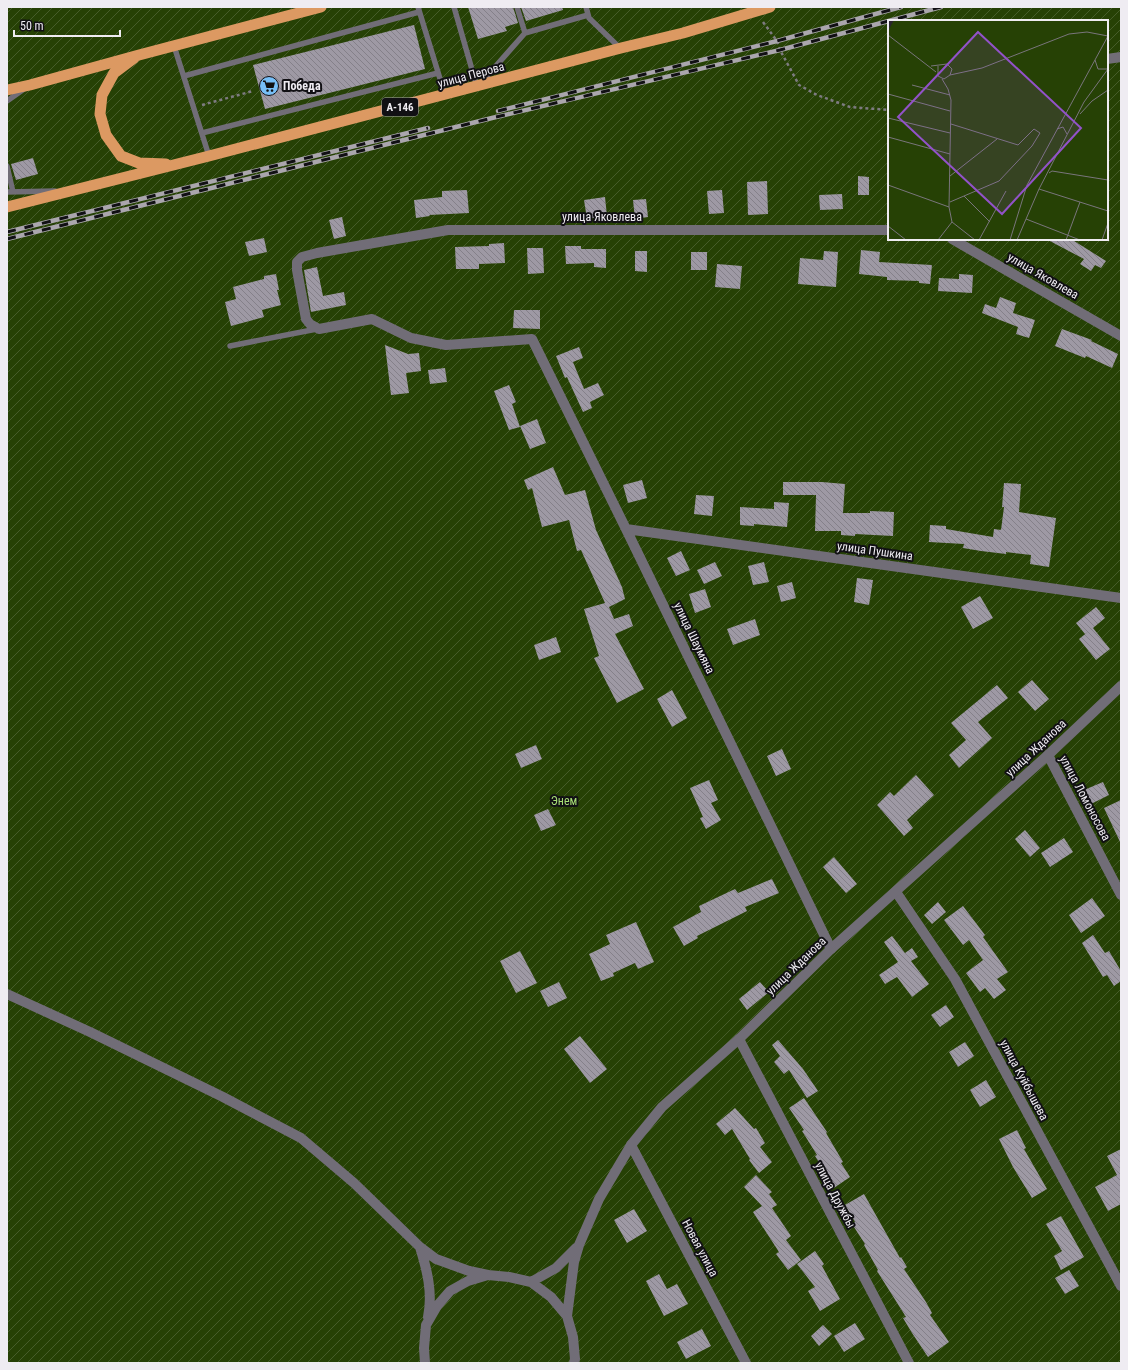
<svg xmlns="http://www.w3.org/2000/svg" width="1128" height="1370" font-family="'Roboto Condensed',sans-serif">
  <defs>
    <pattern id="garden-furrows" width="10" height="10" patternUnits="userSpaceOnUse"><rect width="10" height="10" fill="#264105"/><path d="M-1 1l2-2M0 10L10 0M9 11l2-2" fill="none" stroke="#465d2a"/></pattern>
    <pattern id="building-back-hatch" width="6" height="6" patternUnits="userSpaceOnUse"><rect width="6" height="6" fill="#9e99a4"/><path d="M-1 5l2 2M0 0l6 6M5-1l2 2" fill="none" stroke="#848089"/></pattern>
  </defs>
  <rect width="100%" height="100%" fill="#2a262e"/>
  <path fill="url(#garden-furrows)" fill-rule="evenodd" d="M 7,7 L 1121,7 L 1121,1363 L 7,1363 ZM 889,21 L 1107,21 L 1107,239 L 889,239 Z"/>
  <path fill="url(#building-back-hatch)" d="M 468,7 L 513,7 L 518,23 L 505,27 L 507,31 L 478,39 Z
    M 521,7 L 562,7 L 563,10 L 526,21 Z
    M 414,25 L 425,69 L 265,109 L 253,65 Z
    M 33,158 L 38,174 L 16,180 L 11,164 Z
    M 858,176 L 869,177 L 869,195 L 858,195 Z
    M 767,181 L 768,214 L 748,215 L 747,182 Z
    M 467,190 L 469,213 L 429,215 L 430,216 L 416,218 L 414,200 L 442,197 L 442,191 Z
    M 722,190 L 724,213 L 709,214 L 707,191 Z
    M 842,194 L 843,209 L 820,210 L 819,195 Z
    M 605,197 L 607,216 L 587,219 L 584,200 Z
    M 646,199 L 648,217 L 635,219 L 633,200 Z
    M 342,217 L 346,236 L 334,239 L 329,220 Z
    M 264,238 L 267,252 L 249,256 L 245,242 Z
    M 1046,239 L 1071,239 L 1106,261 L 1101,268 L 1095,265 L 1091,271 L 1080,264 L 1084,259 Z
    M 504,243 L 505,263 L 479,264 L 479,269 L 456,269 L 455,247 L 489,246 L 489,244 Z
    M 565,246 L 581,246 L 581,249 L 606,249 L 606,268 L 594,267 L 594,263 L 566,264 Z
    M 527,248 L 543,248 L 544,273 L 528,274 Z
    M 861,250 L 880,252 L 879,262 L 932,265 L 930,284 L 919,283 L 919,281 L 887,280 L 887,277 L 859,274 Z
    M 635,251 L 647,251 L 647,272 L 635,271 Z
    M 824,251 L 838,252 L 836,287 L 798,284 L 800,258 L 823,260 Z
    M 691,252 L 707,252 L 707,270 L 691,270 Z
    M 717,264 L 742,266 L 740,289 L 715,287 Z
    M 317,267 L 323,296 L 344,292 L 346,305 L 311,312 L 304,270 Z
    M 276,274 L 279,290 L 277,290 L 281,305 L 262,310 L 264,317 L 231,326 L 225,302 L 236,299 L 233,287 L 264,279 L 264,276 Z
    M 959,274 L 973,275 L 972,293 L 938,291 L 939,278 L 959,279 Z
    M 1000,297 L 1016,303 L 1013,313 L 1035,320 L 1029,338 L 1016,334 L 1018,327 L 982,313 L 985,304 L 996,308 Z
    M 514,310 L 540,310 L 540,329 L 513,328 Z
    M 1062,329 L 1092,340 L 1091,341 L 1118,354 L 1112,368 L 1086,356 L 1085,358 L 1055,346 Z
    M 385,345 L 408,354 L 419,353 L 421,371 L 406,373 L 409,393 L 391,395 Z
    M 579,347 L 583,358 L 573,362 L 584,389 L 598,383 L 604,395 L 590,402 L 592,408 L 583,412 L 567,377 L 565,378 L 556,356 Z
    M 445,368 L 447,382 L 430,384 L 428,370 Z
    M 509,385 L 516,402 L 512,404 L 520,427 L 509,430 L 494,391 Z
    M 537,419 L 546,443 L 530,449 L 520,426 Z
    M 553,467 L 565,495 L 585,490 L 596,530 L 622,587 L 625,599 L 609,607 L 614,619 L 629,614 L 633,626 L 615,634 L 644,689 L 617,703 L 594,658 L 599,656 L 584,609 L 605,603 L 581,550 L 577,551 L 569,520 L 542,527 L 532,488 L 528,490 L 524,480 Z
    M 642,480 L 647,498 L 628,503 L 623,485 Z
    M 783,482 L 822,482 L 845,484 L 843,513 L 870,513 L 870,511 L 894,512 L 893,536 L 855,534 L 855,536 L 841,535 L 841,531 L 815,531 L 816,495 L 783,495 Z
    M 1004,483 L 1021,484 L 1019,512 L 1056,518 L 1049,567 L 1030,564 L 1031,555 L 1006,552 L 1006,554 L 981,551 L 963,548 L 964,544 L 929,542 L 930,525 L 946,526 L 946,529 L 993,537 L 994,529 L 1001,530 L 1004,507 L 1002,507 Z
    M 696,495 L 714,496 L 712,516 L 694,514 Z
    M 774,502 L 789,503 L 787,527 L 754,524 L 754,526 L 740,525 L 740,507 L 774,509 Z
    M 681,551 L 690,570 L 676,576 L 667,558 Z
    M 715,562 L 722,576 L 704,584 L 697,570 Z
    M 764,562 L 769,582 L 753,585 L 748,566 Z
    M 857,578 L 873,580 L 869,605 L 854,602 Z
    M 792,582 L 796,598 L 781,602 L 777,586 Z
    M 705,589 L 711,607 L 695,613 L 689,594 Z
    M 980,596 L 993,618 L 973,629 L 961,607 Z
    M 1096,607 L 1105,618 L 1093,628 L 1110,649 L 1096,660 L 1079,639 L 1089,631 L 1085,634 L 1076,623 Z
    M 755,619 L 760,635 L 733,645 L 727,629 Z
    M 556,637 L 561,652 L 539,660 L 534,645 Z
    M 1032,680 L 1049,699 L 1035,711 L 1018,692 Z
    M 997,685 L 1008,698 L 978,722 L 992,738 L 959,768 L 949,755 L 966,740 L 951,723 Z
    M 672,690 L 687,718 L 672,727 L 657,699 Z
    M 536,745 L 542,759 L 521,768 L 515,754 Z
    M 782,749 L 791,769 L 776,776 L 767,756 Z
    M 916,775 L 934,795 L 907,820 L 913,828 L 904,836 L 877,805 L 890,792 L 894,796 Z
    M 709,780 L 718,800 L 711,803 L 721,820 L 706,829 L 700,818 L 703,817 L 690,788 Z
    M 1103,782 L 1109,795 L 1091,804 L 1084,790 Z
    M 1121,800 L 1121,844 L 1104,808 Z
    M 548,809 L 556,825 L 541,831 L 534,815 Z
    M 1025,830 L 1040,848 L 1030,857 L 1015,839 Z
    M 1064,838 L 1073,852 L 1050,867 L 1041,853 Z
    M 834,857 L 857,884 L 846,893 L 823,867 Z
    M 772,879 L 779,893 L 745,907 L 747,911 L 697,936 L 698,938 L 684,946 L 673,927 L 701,912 L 699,906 L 735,889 L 738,893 Z
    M 1092,898 L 1105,916 L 1081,933 L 1069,915 Z
    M 938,902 L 946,912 L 932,924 L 924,915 Z
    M 963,906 L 985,935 L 983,937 L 1008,972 L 997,979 L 1006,990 L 994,999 L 985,988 L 980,992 L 966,973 L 983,960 L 969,940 L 963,945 L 944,920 Z
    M 636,922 L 654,962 L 638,969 L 635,963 L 613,973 L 614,976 L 601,981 L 589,954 L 610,944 L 606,935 Z
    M 1093,935 L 1105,953 L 1109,951 L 1121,971 L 1121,981 L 1114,986 L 1107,975 L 1103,977 L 1082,943 Z
    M 892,936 L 905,953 L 912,948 L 918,957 L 911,961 L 929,984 L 912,997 L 897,977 L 885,984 L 879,975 L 898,962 L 884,942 Z
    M 520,951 L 537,983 L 516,993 L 500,961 Z
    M 559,982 L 567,998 L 548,1007 L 540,991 Z
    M 760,982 L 769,992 L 747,1010 L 739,999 Z
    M 946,1005 L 954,1017 L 940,1027 L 931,1015 Z
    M 580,1036 L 607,1069 L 590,1083 L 564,1049 Z
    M 778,1040 L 803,1069 L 818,1091 L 807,1098 L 789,1070 L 784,1074 L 774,1062 L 780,1056 L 772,1045 Z
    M 965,1042 L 974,1056 L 958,1067 L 949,1052 Z
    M 986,1080 L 996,1097 L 980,1107 L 970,1090 Z
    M 804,1098 L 827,1132 L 826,1133 L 843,1162 L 841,1163 L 850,1177 L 831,1190 L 825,1179 L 828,1177 L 815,1156 L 817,1155 L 802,1131 L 804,1130 L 789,1108 Z
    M 735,1108 L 754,1129 L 756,1128 L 765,1143 L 760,1147 L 772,1162 L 759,1173 L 749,1160 L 750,1159 L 732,1129 L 725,1135 L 716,1124 Z
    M 1017,1130 L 1026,1148 L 1024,1149 L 1047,1189 L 1032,1198 L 1013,1167 L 999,1139 Z
    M 1121,1149 L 1121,1204 L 1108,1211 L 1095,1187 L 1117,1175 L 1107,1156 Z
    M 756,1175 L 772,1192 L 769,1194 L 777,1205 L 772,1208 L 791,1236 L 786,1240 L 801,1260 L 788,1270 L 776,1254 L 779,1252 L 753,1212 L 762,1206 L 744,1187 Z
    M 864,1194 L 900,1258 L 901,1257 L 907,1267 L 904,1269 L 926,1302 L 932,1313 L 930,1315 L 949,1342 L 928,1357 L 912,1333 L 903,1318 L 906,1317 L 877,1271 L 878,1270 L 864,1245 L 865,1244 L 852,1224 L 855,1222 L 845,1205 Z
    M 634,1209 L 647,1231 L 627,1243 L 614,1220 Z
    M 1061,1216 L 1084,1257 L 1061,1270 L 1054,1256 L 1062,1251 L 1046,1224 Z
    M 815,1251 L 824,1264 L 822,1266 L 840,1299 L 820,1311 L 808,1291 L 815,1287 L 797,1264 Z
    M 1069,1270 L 1079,1286 L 1065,1294 L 1055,1278 Z
    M 659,1274 L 667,1289 L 677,1284 L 688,1304 L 664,1316 L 646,1281 Z
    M 855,1323 L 865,1339 L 844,1352 L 834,1336 Z
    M 823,1325 L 832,1334 L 819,1346 L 811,1336 Z
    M 702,1329 L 711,1346 L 686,1359 L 677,1342 Z"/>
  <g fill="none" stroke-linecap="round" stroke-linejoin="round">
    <path stroke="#7e7b82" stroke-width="2.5" stroke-dasharray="3 3" stroke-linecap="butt" d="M 763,22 L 777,41 L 780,50 L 799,85 L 817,95 L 850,107 L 889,110
      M 202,105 L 253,91"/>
    <path stroke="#716d77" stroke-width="5.5" d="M 418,7 L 445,95
      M 454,7 L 477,87
      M 517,7 L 525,33
      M 586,7 L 589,18 L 620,48
      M 174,46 L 209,156
      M 184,76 L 419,12
      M 480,84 L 525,33 L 588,15
      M 7,101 L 24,89
      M 202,133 L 438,73
      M 7,166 L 13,192
      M 7,192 L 55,191
      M 230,346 L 317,329"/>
    <path stroke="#716d77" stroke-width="10" d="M 1107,59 L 1121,57
      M 952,239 L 1121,336
      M 626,529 L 1121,598
      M 1048,755 L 1121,895
      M 896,892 L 955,979 L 1121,1286
      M 831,949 L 626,529 L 532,339 L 446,345 L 411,338 L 372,319 L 319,329 L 310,324 L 306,319 L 297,270 L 297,262 L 302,257 L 317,253 L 448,230 L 889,230
      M 739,1039 L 909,1363
      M 631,1145 L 746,1363"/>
    <path stroke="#716d77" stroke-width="10" d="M 7,994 L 90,1032 L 223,1097 L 301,1138 L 354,1183 L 420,1247 L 436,1259 L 469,1271 L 488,1275
      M 420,1247 C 427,1270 433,1293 428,1317
      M 531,1282 L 556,1268 L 576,1248
      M 567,1316 L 574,1262 L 579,1245 L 599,1199 L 631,1145 L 662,1107 L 739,1039 L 831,949 L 1048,755 L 1121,686
      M 425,1363 L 424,1348 L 426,1325 L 437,1306 L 450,1291 L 468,1281 L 488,1275 L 509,1277 L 531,1282 L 551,1297 L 567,1316 L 573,1337 L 575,1359 L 574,1363"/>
    <path stroke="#dc9962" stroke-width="11" d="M 134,58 L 114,73 L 102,95 L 100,114 L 106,135 L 121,156 L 139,163 L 166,164
      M 7,90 L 30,85 L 139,55 L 321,7
      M 7,207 L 209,156 L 621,48 L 683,33 L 770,7"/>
    <defs>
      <path id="rail" d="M 498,111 L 777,41 L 901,7
        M 7,232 L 428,128
        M 7,239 L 492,118 L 780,50 L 941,7"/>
    </defs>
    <use href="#rail" stroke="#aaa6ad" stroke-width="4.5"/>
    <use href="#rail" stroke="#111014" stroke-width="3" stroke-dasharray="9" stroke-linecap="butt"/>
  </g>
  <defs>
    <symbol id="supermarket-disc" viewBox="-11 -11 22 22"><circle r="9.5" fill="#77bff7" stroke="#111014"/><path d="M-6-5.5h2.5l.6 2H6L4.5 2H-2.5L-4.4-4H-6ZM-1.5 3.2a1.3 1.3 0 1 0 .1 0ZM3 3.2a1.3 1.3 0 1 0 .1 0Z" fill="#111"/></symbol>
  </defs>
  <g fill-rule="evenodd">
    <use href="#supermarket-disc" x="258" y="75" width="22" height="22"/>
  </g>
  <g text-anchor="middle" stroke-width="4" stroke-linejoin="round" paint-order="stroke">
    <rect fill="#111014" stroke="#acaaaf" stroke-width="1" x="382" y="98" width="36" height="18" rx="3"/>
    <g font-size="11" font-weight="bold" fill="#efecf2">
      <text x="400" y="111">А-146</text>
    </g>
    <g font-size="12" fill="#efecf2" stroke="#111014">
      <text transform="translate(471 75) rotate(-15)" y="4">улица Перова</text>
      <text x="602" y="221">улица Яковлева</text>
      <text transform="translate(1043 276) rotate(30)" y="4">улица Яковлева</text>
      <text transform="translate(875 551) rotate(8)" y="4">улица Пушкина</text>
      <text transform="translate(694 638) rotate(64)" y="4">улица Шаумяна</text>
      <text transform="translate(1036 748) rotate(-43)" y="4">улица Жданова</text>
      <text transform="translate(1085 798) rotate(62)" y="4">улица Ломоносова</text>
      <text transform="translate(796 966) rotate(-44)" y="4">улица Жданова</text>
      <text transform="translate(1024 1080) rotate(62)" y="4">улица Куйбышева</text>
      <text transform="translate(835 1195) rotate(62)" y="4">улица Дружбы</text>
      <text transform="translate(700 1248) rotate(62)" y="4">Новая улица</text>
    </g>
    <g font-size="12" font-weight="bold" fill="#efecf2" stroke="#111014" text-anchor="start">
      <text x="283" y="90">Победа</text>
    </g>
    <g font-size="12" fill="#a7de76" stroke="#111014">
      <text x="564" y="805">Энем</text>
    </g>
  </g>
  <g transform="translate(888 20)">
    <rect width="220" height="220" fill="#2a262e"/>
    <path d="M 6,0 L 220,0 L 220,220 L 0,220 L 0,11 Z" fill="#264105"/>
    <path fill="none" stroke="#79757c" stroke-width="1" d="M 0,15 L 48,52M 207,40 L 210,49 L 219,49M 43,46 L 59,44 L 64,49 L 62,55 L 56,59 L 50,56 L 50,46M 62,55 L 94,48 L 181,14 L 199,12 L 220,16M 54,59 L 60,69 L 63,80 L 61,187 L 64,202M 24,65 L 62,75M 0,74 L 62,91M 192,94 L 204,81 L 220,70M 0,98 L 62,113M 169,109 L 175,107 L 179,114M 0,117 L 62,134M 161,153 L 164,151 L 220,160M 62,156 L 109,119M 0,165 L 61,187M 151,169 L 220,191M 76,176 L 102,202M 62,182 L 111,161 L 144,126 L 152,113 L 146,109 L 130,125 L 63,104M 138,199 L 192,220M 64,202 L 87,220M 0,206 L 18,220M 50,220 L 64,202M 91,220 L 118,171M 122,220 L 139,165 L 220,16M 129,220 L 151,169 L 196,82 L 220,49M 178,220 L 192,182M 214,220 L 220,203"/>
    <path fill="#9252c9" fill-opacity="0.15" stroke="#9252c9" stroke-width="2" d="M 90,12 L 193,108 L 114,194 L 10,97 Z"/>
    <rect width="220" height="220" fill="none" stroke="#efecf2" stroke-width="2"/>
  </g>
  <rect width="1128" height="1370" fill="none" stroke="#efecf2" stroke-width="16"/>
  <path d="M14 30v6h106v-6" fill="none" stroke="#efecf2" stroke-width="2"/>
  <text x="20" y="30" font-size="12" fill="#efecf2" stroke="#111014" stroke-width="3" paint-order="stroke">50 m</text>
</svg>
